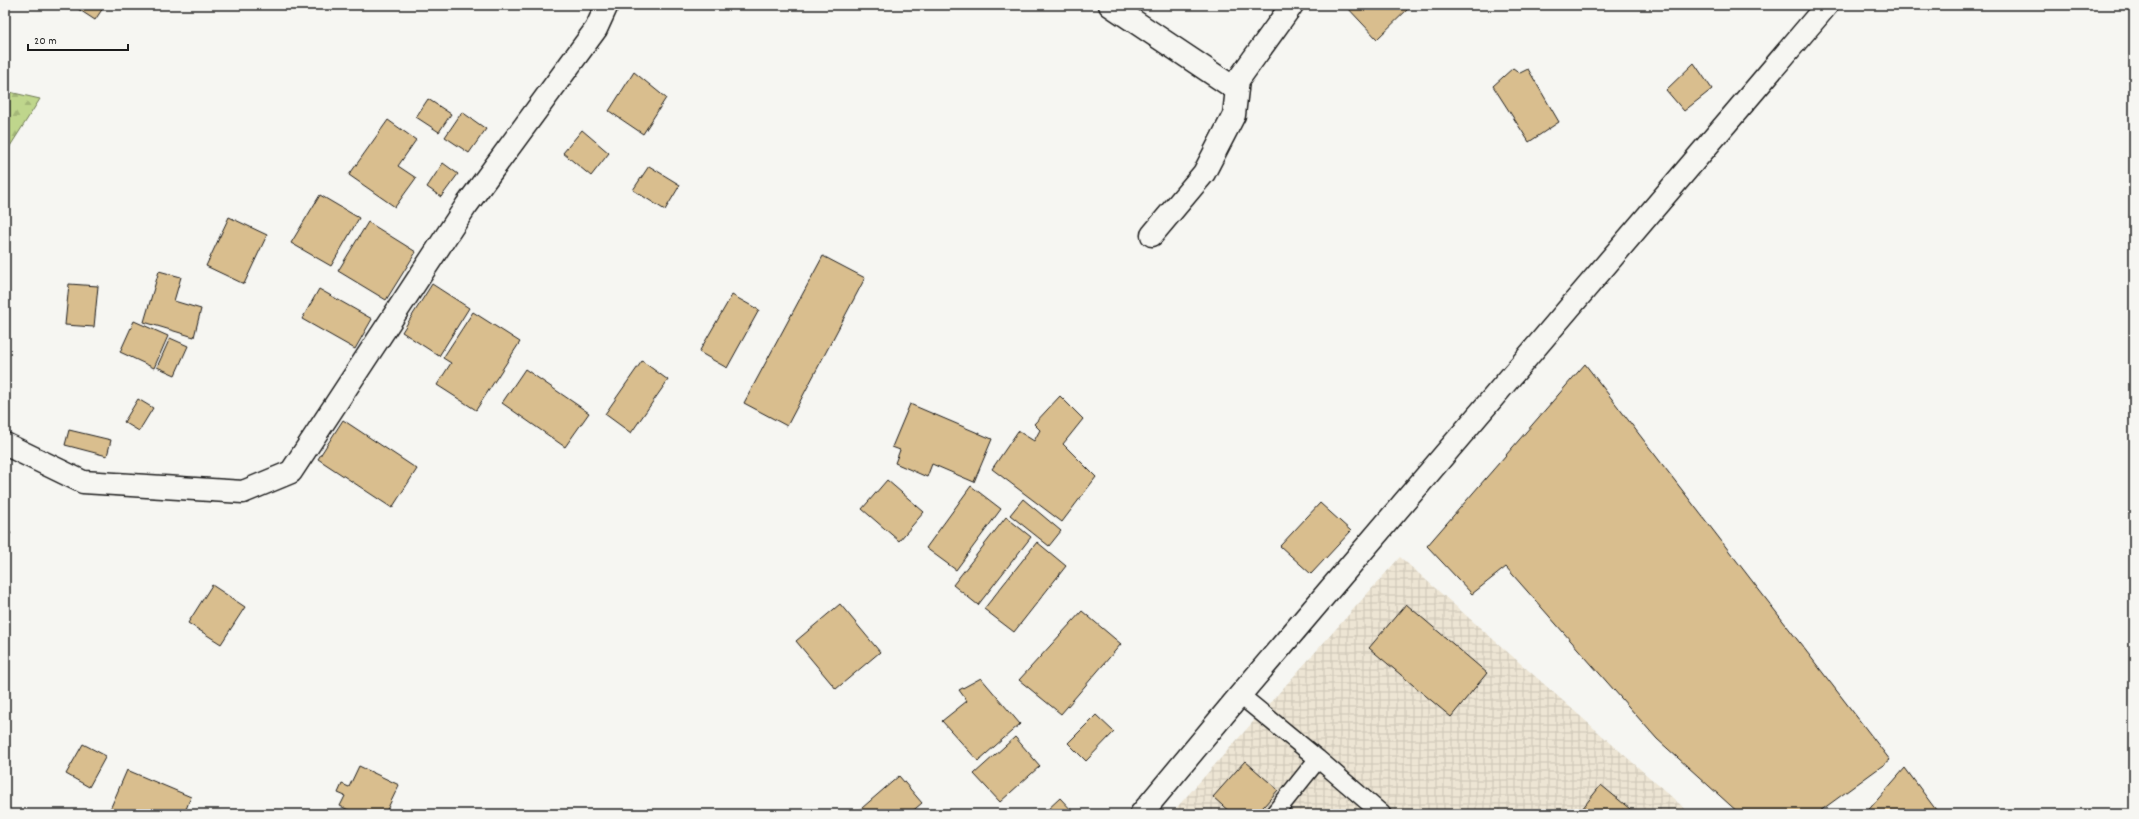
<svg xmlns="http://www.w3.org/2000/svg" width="2139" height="819" font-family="Dekko,sans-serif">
  <defs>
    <pattern id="industrial-grid" width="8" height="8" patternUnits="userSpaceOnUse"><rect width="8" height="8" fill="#ede5d4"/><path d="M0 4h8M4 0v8" fill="none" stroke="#cbc4b5"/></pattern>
    <pattern id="forest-firs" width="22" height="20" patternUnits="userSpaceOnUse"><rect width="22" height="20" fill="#bfd68c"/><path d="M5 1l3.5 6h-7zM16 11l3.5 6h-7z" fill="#a4b778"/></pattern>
  </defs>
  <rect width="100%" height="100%" fill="#f6f6f2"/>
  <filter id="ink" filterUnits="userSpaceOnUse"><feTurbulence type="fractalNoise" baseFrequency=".025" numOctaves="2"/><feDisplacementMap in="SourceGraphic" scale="8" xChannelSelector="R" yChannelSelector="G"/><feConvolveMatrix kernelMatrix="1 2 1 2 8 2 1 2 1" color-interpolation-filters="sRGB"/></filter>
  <g filter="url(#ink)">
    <path fill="url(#industrial-grid)" d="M 1400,557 L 1691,814 L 1171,814 Z"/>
    <path fill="url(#forest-firs)" stroke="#6e7954" d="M 5,91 L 40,99 L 5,154 Z"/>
    <path fill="#d9be8e" stroke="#1c1c1c" d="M 72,5 L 105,5 L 95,20 Z
      M 1345,5 L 1412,5 L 1377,39 Z
      M 1694,63 L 1712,89 L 1684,111 L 1666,90 Z
      M 1513,68 L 1520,73 L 1528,69 L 1559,122 L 1529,142 L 1493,86 Z
      M 634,72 L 666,98 L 643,134 L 609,111 Z
      M 428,99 L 451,114 L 439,132 L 416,117 Z
      M 462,112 L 486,129 L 469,153 L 445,137 Z
      M 388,120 L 416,140 L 398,166 L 416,178 L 395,207 L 349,175 Z
      M 582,130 L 609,153 L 591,176 L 563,153 Z
      M 443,163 L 458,174 L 441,197 L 427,187 Z
      M 649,166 L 680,185 L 665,210 L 633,190 Z
      M 320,195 L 359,218 L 331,266 L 291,243 Z
      M 229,217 L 267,235 L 244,284 L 206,266 Z
      M 368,222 L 416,252 L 386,300 L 338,271 Z
      M 823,256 L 865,278 L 787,426 L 744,403 Z
      M 159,271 L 181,277 L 174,301 L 201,309 L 194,337 L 144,322 Z
      M 69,284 L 98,286 L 94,327 L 65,325 Z
      M 432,284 L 469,308 L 439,356 L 402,332 Z
      M 319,289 L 372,319 L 355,349 L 302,319 Z
      M 732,295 L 759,310 L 727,368 L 699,352 Z
      M 473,312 L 520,342 L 476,410 L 437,385 L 451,363 L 443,358 Z
      M 134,321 L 168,336 L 154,368 L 120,352 Z
      M 170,338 L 188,346 L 175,375 L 157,367 Z
      M 642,361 L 668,380 L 631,433 L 605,414 Z
      M 1585,364 L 1890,760 L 1816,814 L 1740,814 L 1657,739 L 1506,567 L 1472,594 L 1427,546 Z
      M 525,369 L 589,413 L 565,447 L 502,403 Z
      M 1060,396 L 1083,419 L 1063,444 L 1096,477 L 1062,522 L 992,469 L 1018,431 L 1034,441 L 1040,430 L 1034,424 Z
      M 138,399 L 153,408 L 139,431 L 124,422 Z
      M 910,404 L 992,439 L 974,482 L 932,464 L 927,477 L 895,463 L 900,450 L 892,447 Z
      M 343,420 L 417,469 L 392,508 L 318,459 Z
      M 69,430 L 111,440 L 107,456 L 65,445 Z
      M 887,480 L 924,512 L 899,541 L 862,509 Z
      M 971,486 L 1001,509 L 956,570 L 926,548 Z
      M 1023,499 L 1061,531 L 1049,546 L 1010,515 Z
      M 1320,503 L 1351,531 L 1311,574 L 1280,546 Z
      M 1006,517 L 1031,537 L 978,605 L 953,585 Z
      M 5,529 L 11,533 L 5,541 Z
      M 1037,542 L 1066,566 L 1014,632 L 984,609 Z
      M 212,585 L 245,607 L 221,644 L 188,623 Z
      M 840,604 L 880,652 L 836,689 L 796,641 Z
      M 1406,604 L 1487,673 L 1451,717 L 1369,648 Z
      M 1082,611 L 1121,644 L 1061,714 L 1019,680 Z
      M 981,678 L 1020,724 L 978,761 L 942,721 L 967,701 L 959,690 Z
      M 1096,715 L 1114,732 L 1086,761 L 1068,743 Z
      M 1015,737 L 1040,766 L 1000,802 L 974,774 Z
      M 83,744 L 106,756 L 89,787 L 66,774 Z
      M 1245,761 L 1278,790 L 1257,814 L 1232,814 L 1213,797 Z
      M 359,766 L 399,785 L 385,814 L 357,814 L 340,806 L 345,796 L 338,793 L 342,784 L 349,787 Z
      M 1905,768 L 1939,814 L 1865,814 Z
      M 127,770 L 191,797 L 184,814 L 108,814 Z
      M 899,776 L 922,803 L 909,814 L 855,814 Z
      M 1601,785 L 1636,814 L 1578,814 Z
      M 1060,798 L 1075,814 L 1049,814 L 1046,811 Z"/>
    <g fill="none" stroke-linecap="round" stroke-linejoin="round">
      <defs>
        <path id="service" d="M 1240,695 L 1318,759
          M 1274,814 L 1318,759 L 1382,814"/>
        <path id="minor" d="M 1110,5 L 1237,90
          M 1152,235 L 1204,173 L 1234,115 L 1238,80 L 1292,5
          M 5,444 L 83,482 L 243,492 L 291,472 L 466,206 L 596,29 L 607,5
          M 1141,814 L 1240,695 L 1827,5"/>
      </defs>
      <use href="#service" stroke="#1c1c1c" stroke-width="20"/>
      <use href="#minor" stroke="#1c1c1c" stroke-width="25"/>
      <use href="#service" stroke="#f6f6f2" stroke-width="17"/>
      <use href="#minor" stroke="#f6f6f2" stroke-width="22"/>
    </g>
  </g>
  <rect width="2139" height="819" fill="none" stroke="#f6f6f2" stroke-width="20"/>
  <rect x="10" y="10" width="2119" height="799" fill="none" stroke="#1c1c1c" stroke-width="1.5" filter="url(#ink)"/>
  <path d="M28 44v6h100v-6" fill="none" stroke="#1c1c1c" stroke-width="2"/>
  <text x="34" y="44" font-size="12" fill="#1c1c1c" stroke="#f6f6f2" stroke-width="3" paint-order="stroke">20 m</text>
</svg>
